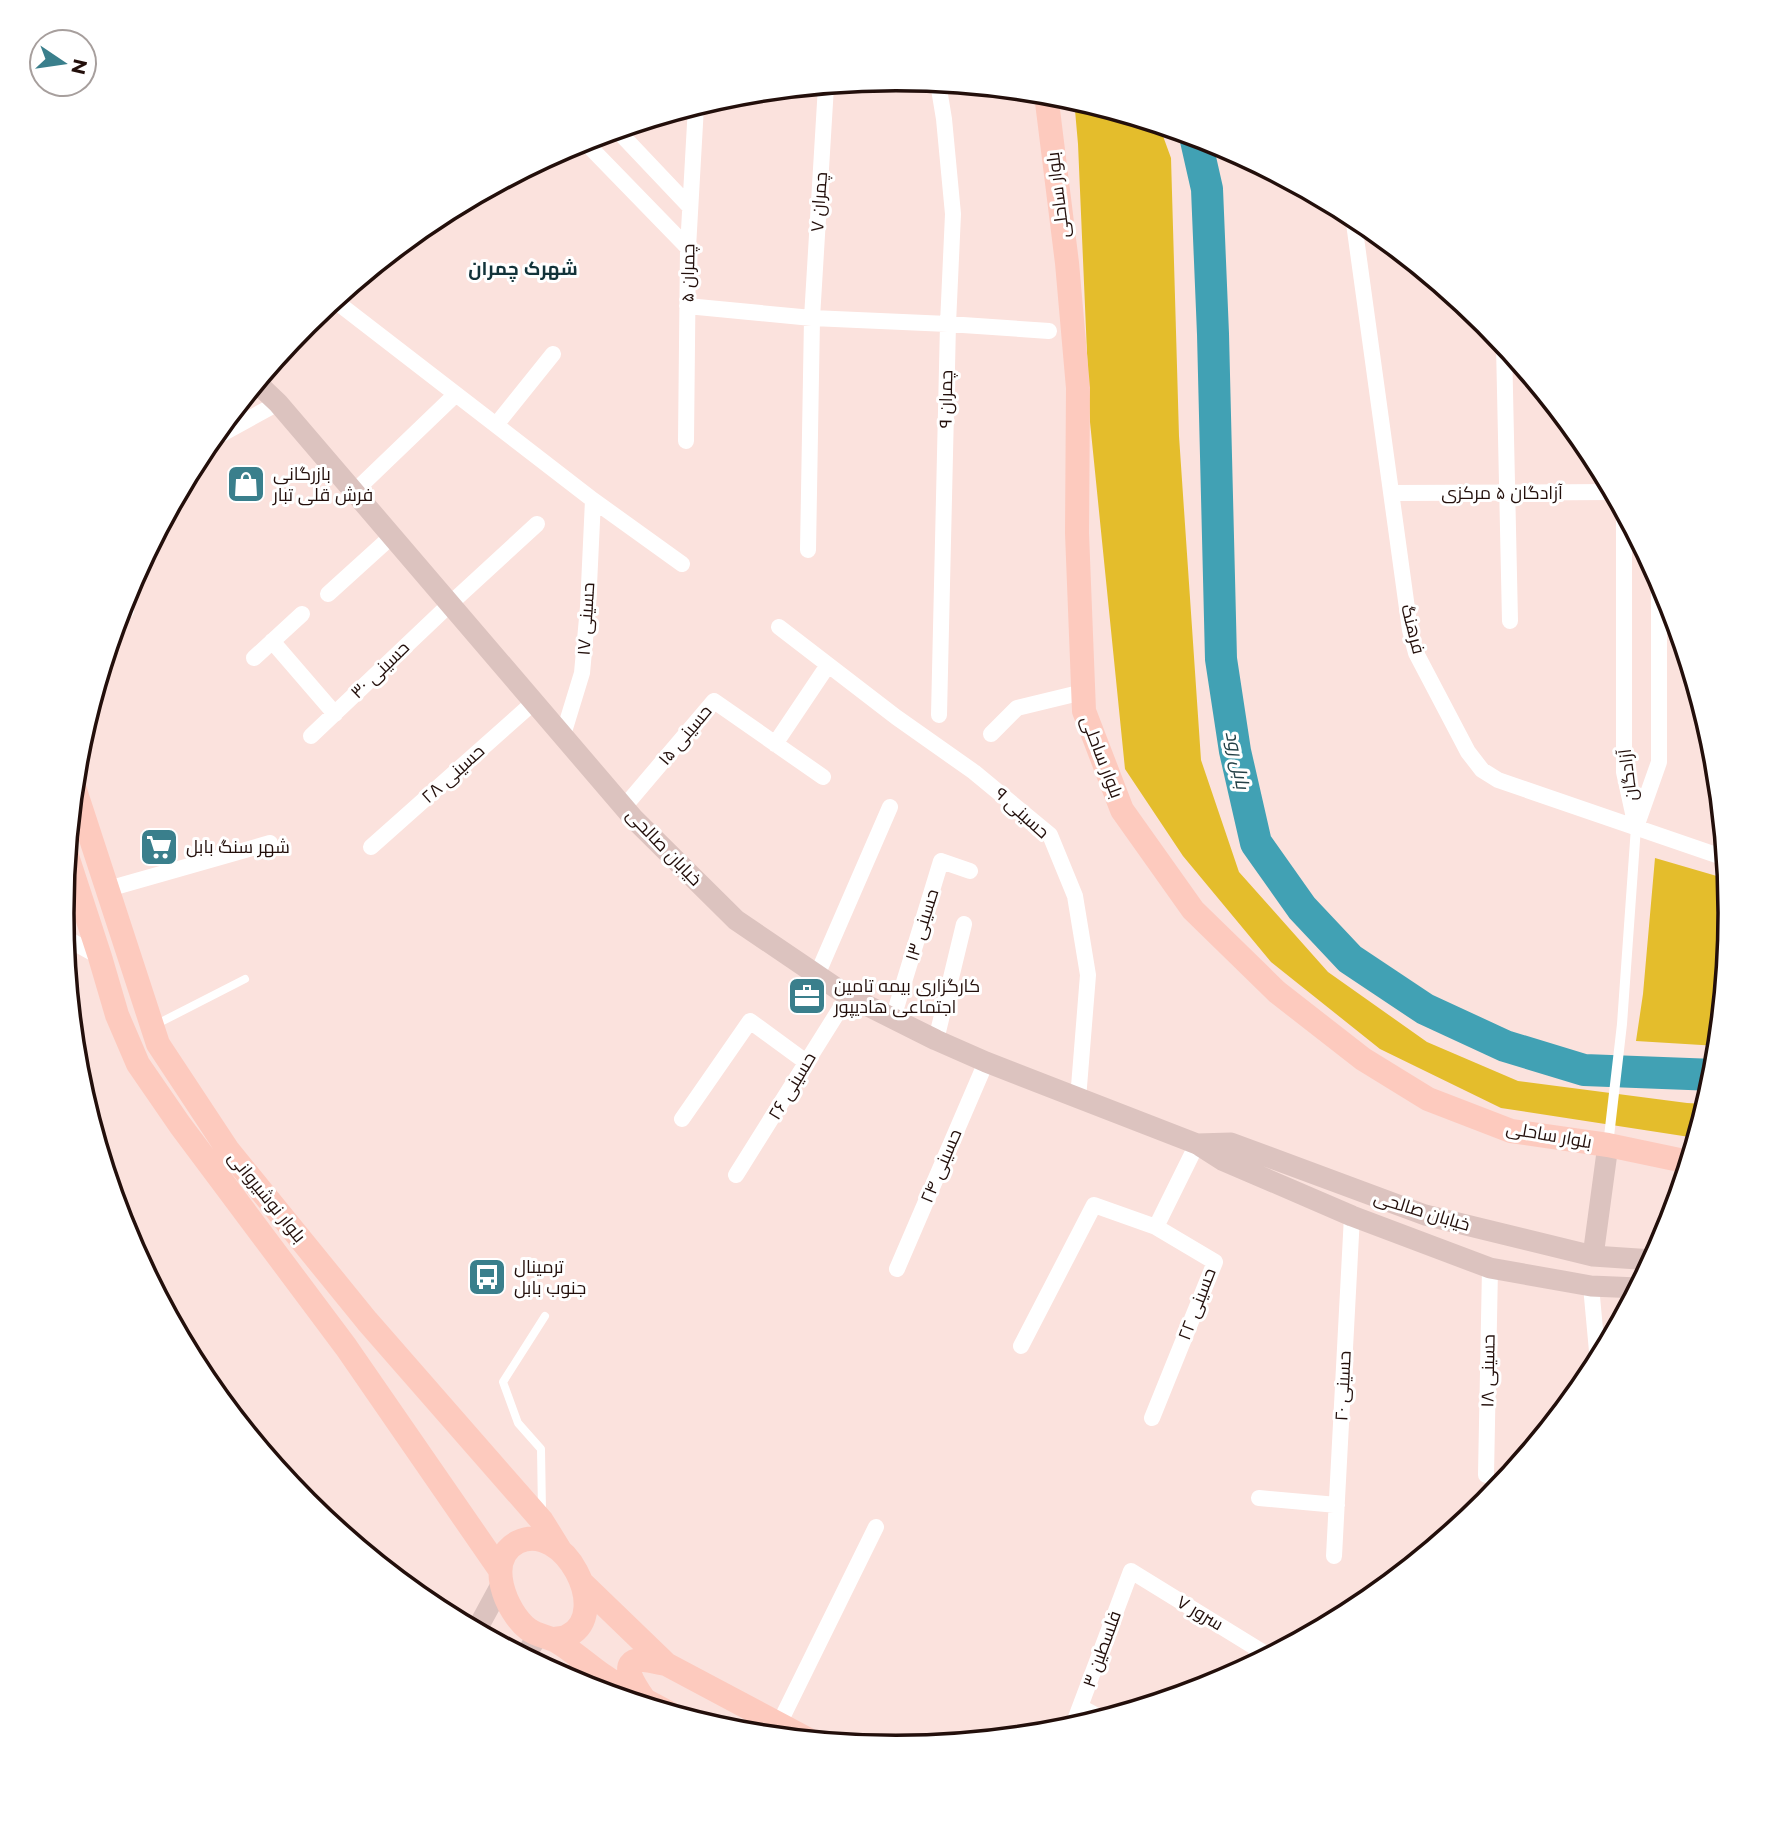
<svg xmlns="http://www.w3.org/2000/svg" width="1792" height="1827" font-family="Montserrat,Cairo,sans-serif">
  <rect width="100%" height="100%" fill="#fbe2dd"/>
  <path fill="#e4bd2c" d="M 1074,99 L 1159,125 L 1171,158 L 1179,436 L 1201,760 L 1239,872 L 1328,972 L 1427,1042 L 1518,1081 L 1687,1103 L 1706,1104 L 1696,1138 L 1501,1108 L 1380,1049 L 1271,962 L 1183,856 L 1125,769 L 1090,422 L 1078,144 Z
    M 1655,858 L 1727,879 L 1731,914 L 1718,1046 L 1636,1041 L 1643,994 Z"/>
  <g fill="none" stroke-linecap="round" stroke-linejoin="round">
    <path stroke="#41a1b4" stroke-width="32" d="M 1195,136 L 1207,189 L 1213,334 L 1221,659 L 1235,751 L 1256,843 L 1302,908 L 1350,959 L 1425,1009 L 1505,1046 L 1584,1070 L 1715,1075"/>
    <path stroke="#fff" stroke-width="8" d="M 155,1025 L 245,979
      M 542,1511 L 541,1449 L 518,1423 L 503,1382 L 545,1316"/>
    <path stroke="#fff" stroke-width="10" d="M 1608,1145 L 1622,1024 L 1636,827
      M 1248,1667 L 1257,1648
      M 1081,1704 L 1107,1718"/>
    <path stroke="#fff" stroke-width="16" d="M 938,83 L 944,119 L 953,214 L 948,324 L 939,715
      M 617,130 L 690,207
      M 583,140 L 688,248
      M 1353,216 L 1410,630 L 1416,653 L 1468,752 L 1482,770 L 1498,780 L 1725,858
      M 334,300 L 593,500 L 682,564
      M 687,306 L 812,318 L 948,324 L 1049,331
      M 1504,345 L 1510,621
      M 496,425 L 553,354
      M 209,441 L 278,403
      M 686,441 L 688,248 L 696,106
      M 354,492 L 455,395
      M 1391,493 L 1613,492
      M 1624,513 L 1624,772 L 1636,827
      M 808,550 L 812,318 L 826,86
      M 328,594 L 392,536
      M 122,603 L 126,611
      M 779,627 L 896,717 L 974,772 L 1050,835 L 1075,896 L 1088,975 L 1078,1099
      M 272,641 L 335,714
      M 254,658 L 302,614
      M 991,734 L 1017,708 L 1083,692
      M 563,735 L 582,673 L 588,607 L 593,500
      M 311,736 L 450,604 L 537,524
      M 775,744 L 828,665
      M 624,807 L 714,701 L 823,777
      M 1636,827 L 1659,762 L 1659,578
      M 371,847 L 534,702
      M 108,889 L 270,843
      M 64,937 L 100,957
      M 817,975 L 890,807
      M 893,1018 L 941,861 L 970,871
      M 936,1040 L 964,924
      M 682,1119 L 750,1021 L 806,1062
      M 736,1175 L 848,996
      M 897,1269 L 986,1062
      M 1591,1286 L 1598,1362
      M 1021,1346 L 1094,1205 L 1156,1227
      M 1152,1418 L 1215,1262 L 1156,1227 L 1197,1144
      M 1486,1475 L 1490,1268
      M 1259,1498 L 1337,1505
      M 1334,1556 L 1352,1216
      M 779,1724 L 876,1527
      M 1072,1728 L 1131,1571 L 1269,1656"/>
    <path stroke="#dcc3bf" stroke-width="21" d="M 257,383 L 278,403 L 634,819 L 736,920 L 848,996 L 936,1040 L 986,1062 L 1197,1144 L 1222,1160 L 1352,1216 L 1490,1268 L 1591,1286 L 1638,1288
      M 1197,1144 L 1231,1143 L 1425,1215 L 1593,1256 L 1653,1260
      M 1593,1256 L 1608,1145
      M 476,1631 L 501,1585
      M 524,1657 L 538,1636
      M 561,1676 L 576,1675 L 606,1678"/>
    <path stroke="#fdcabe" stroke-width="24" d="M 1046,94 L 1067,263 L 1078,388 L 1077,533 L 1084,711 L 1122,810 L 1193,910 L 1277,992 L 1363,1059 L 1428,1099 L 1511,1131 L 1608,1145 L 1689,1162
      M 74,787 L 158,1044 L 228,1150 L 367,1321 L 542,1521 L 560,1550
      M 67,856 L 100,957 L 117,1015 L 138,1064 L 180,1125 L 346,1347 L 500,1570
      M 582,1583 L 666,1664 L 809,1740
      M 554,1639 C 558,1638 565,1638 569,1635 C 612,1612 563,1520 518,1542 C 484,1559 506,1612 528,1629 C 537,1636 547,1636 556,1641 C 573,1651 588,1665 604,1676 C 624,1690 647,1701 669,1713
      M 644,1699 C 637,1689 615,1659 643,1660 C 650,1660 658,1663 666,1664"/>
  </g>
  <defs>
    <symbol id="shop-square" viewBox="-11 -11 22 22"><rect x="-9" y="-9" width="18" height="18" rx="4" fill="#3a7f8c" stroke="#fff"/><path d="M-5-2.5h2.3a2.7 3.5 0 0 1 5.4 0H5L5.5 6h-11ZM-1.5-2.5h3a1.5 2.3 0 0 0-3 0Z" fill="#fff"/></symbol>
    <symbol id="supermarket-square" viewBox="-11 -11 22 22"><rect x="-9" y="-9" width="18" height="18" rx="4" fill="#3a7f8c" stroke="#fff"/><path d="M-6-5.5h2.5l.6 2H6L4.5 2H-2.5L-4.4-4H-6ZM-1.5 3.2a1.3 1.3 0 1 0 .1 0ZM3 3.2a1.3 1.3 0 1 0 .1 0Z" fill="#fff"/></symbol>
    <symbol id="office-square" viewBox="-11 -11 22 22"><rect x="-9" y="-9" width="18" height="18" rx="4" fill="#3a7f8c" stroke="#fff"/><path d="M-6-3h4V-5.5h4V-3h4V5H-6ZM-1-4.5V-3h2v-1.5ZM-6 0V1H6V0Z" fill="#fff"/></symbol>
    <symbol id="bus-square" viewBox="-11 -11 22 22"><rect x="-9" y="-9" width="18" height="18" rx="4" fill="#3a7f8c" stroke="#fff"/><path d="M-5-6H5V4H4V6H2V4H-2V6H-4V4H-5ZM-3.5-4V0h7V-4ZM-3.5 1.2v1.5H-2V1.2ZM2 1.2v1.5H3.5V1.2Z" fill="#fff"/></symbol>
  </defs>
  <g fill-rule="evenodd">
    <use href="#shop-square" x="224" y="462" width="44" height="44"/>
    <use href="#supermarket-square" x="137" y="825" width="44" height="44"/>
    <use href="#office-square" x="785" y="974" width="44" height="44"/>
    <use href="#bus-square" x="465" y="1255" width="44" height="44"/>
  </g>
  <g text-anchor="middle" stroke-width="6" stroke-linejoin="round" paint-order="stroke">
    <g font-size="18" fill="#230f0b" stroke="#fff">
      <text transform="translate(1058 195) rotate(-97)" y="6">بلوار ساحلی</text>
      <text transform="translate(819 202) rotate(-86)" y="6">چمران ۷</text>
      <text transform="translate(688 273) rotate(-89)" y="6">چمران ۵</text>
      <text transform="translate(946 399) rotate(-89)" y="6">چمران ۹</text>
      <text x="1502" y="499">آزادگان ۵ مرکزی</text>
      <text transform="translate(586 619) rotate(-86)" y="6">حسینی ۱۷</text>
      <text transform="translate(1413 629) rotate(76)" y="6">فرهنگ</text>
      <text transform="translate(380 670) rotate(-44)" y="6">حسینی ۳۰</text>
      <text transform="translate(685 735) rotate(-50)" y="6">حسینی ۱۵</text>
      <text transform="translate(1102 757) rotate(69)" y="6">بلوار ساحلی</text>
      <text transform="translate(453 774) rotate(-42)" y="6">حسینی ۲۸</text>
      <text transform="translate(1628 775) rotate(-97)" y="6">آزادگان</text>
      <text transform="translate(1022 813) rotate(42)" y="6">حسینی ٩</text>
      <text transform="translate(664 847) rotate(46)" y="6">خيابان صالحی</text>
      <text transform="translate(922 925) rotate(-73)" y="6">حسینی ۱۳</text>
      <text transform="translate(792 1086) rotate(-59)" y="6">حسینی ۲۶</text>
      <text transform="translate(1549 1135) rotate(10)" y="6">بلوار ساحلی</text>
      <text transform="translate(941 1166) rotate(-67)" y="6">حسینی ۲۴</text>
      <text transform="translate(267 1197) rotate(51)" y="6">بلوار نوشیروانی</text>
      <text transform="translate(1422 1211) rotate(17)" y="6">خيابان صالحی</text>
      <text transform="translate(1197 1304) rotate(-69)" y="6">حسینی ۲۲</text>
      <text transform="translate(1488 1371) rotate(-89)" y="6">حسینی ۱۸</text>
      <text transform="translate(1343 1386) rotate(-87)" y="6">حسینی ٢٠</text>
      <text transform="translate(1200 1613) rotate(31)" y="6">سرور ۷</text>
      <text transform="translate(1102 1649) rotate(-70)" y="6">فلسطین ۳</text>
    </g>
    <g font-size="18" fill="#230f0b" stroke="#fff" text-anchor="start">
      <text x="273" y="480">بازرگانی<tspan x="273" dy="21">فرش قلی تبار</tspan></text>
      <text x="186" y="853">شهر سنگ بابل</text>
      <text x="834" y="992">کارگزاری بیمه تامین<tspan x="834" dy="21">اجتماعی هادیپور</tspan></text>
      <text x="514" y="1273">ترمینال<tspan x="514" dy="21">جنوب بابل</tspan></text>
    </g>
    <g font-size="19" font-weight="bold" fill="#12333a" stroke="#fff">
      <text x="523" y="275">شهرک چمران</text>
    </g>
    <g font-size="19" font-style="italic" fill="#234046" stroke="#fff">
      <text transform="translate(1238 760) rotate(79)" y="7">بابل رود</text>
    </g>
  </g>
  <path d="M0 0H1792V1827H0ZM74 913a822 822 0 1 1 1644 0a822 822 0 1 1-1644 0Z" fill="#fff" fill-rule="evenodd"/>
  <path fill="none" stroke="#230f0b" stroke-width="3.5" d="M74 913a822 822 0 1 1 1644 0a822 822 0 1 1-1644 0Z"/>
  <g transform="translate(63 63) rotate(103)"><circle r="33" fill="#ffffff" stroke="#a79f9d" stroke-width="2"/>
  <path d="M0-5L12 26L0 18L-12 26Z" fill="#3a7f8c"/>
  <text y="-10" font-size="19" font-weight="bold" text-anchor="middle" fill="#230f0b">N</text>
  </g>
</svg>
